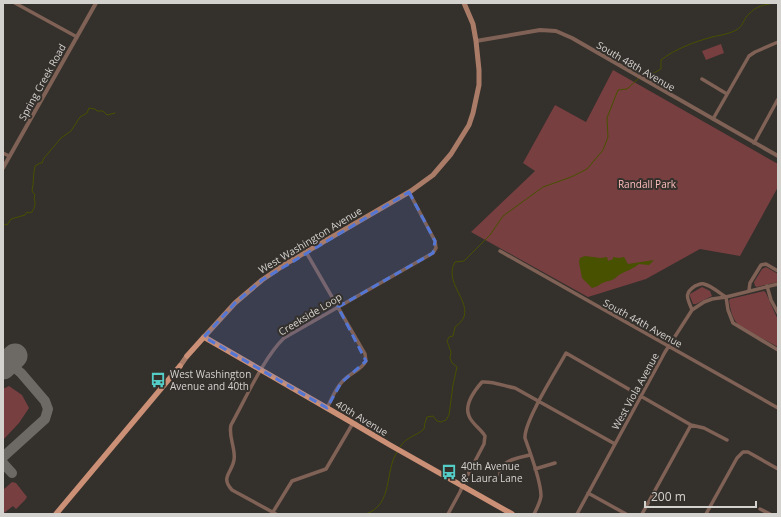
<svg xmlns="http://www.w3.org/2000/svg" width="781" height="517" font-family="'Open Sans',sans-serif">
  <rect width="100%" height="100%" fill="#34302c"/>
  <path fill="#773f40" d="M 721,44 L 724,53 L 706,60 L 702,51 Z
    M 613,70 L 778,164 L 778,187 L 740,256 L 700,249 L 646,279 L 588,297 L 471,232 L 535,171 L 523,163 L 555,105 L 586,122 Z
    M 766,267 L 778,274 L 778,282 L 757,287 L 755,286 L 754,282 L 762,269 Z
    M 702,287 L 710,291 L 712,296 L 696,304 L 693,304 L 690,296 L 690,294 Z
    M 764,291 L 766,293 L 778,320 L 778,347 L 741,327 C 732,320 731,311 729,301 L 730,299 Z
    M 9,386 L 22,395 L 29,408 L 19,423 L 3,440 L 3,389 Z
    M 12,482 L 16,483 L 27,497 L 25,500 L 16,509 L 13,506 L 4,513 L 3,490 Z"/>
  <path fill="#475100" d="M 585,256 L 601,258 L 607,257 L 608,261 L 613,259 L 613,257 L 619,258 L 624,257 L 628,264 L 654,260 L 649,265 L 639,264 C 633,269 626,271 619,275 C 617,276 616,278 614,279 C 608,282 603,281 598,286 L 592,288 L 582,278 L 579,262 L 580,258 Z"/>
  <g fill="none" stroke-linecap="round" stroke-linejoin="round">
    <path stroke="#475100" stroke-width="1" d="M 641,75 L 645,70 L 654,73 L 661,69 L 661,60 C 675,49 694,42 712,37 C 721,35 730,34 738,29 C 744,24 744,18 749,14 C 756,6 764,5 774,3
      M 3,224 L 7,225 L 11,219 L 25,215 L 27,212 L 29,213 L 32,212 C 35,207 36,203 34,198 L 35,195 L 32,191 C 34,182 33,174 35,166 L 40,163 L 42,163 L 44,158 L 61,138 L 71,131 L 80,117 L 87,113 L 89,108 L 95,109 L 97,111 L 103,111 L 107,115 L 115,113
      M 400,447 C 407,436 415,437 424,429 L 425,423 L 427,417 L 433,416 L 437,421 L 441,422 L 446,420 L 449,415 L 453,385 L 457,367 L 452,363 L 450,358 L 451,352 L 447,341 L 449,337 L 453,336 L 455,327 C 483,308 441,286 455,262 L 464,261 L 490,235 L 503,216 L 543,187 L 571,177 L 587,169 L 603,150 L 608,137 L 607,118 L 618,90 L 627,89 L 639,78
      M 339,514 L 341,514
      M 366,514 C 394,504 384,472 397,452"/>
    <path stroke="#6d6a66" stroke-width="10" d="M 3,368 L 15,368 L 21,373 L 45,401 L 48,409 L 45,419 L 3,457
      M 3,463 L 12,473"/>
    <path stroke="#6d6a66" stroke-width="25" d="M 3,367 L 15,356"/>
    <path stroke="#7f6155" stroke-width="3.5" d="M 15,3 L 77,37
      M 702,79 L 727,94
      M 713,119 L 749,56 L 755,52 L 778,42
      M 754,143 L 778,99
      M 3,153 L 9,156
      M 500,251 L 778,408
      M 306,252 L 365,354 L 366,361 C 361,371 349,373 342,382 C 335,389 332,399 327,408
      M 767,286 L 771,300 L 778,313
      M 749,290 L 750,283 L 761,265 L 766,264 L 778,271
      M 726,297 L 728,310 L 733,323 L 778,350
      M 692,310 C 688,299 683,294 695,286 C 698,285 701,283 704,284 C 712,286 719,293 726,297
      M 535,469 L 555,463
      M 500,475 C 499,460 519,458 530,455
      M 588,493 L 626,514
      M 760,509 L 770,514
      M 273,512 L 292,481 L 326,469 L 353,423
      M 276,514 L 232,490 C 220,477 232,473 234,460 C 236,448 228,437 231,425 C 245,400 264,357 284,338 L 433,253 L 436,248 L 435,241 L 409,192
      M 448,514 L 460,492 L 465,480 L 484,444 L 485,436 C 481,429 472,424 469,416 C 464,405 475,390 482,382 C 493,381 504,386 515,388 L 615,444
      M 534,514 C 537,508 540,503 541,496 C 541,480 530,453 525,438 C 524,421 557,370 566,353 L 691,425 L 704,428 L 727,440
      M 577,514 L 665,352 L 692,310 L 704,302 L 712,299 L 726,297 L 778,284
      M 642,514 L 691,425
      M 706,514 L 737,458 L 743,452 L 748,452 L 778,469"/>
    <path stroke="#7f6155" stroke-width="4" d="M 476,41 L 540,30 L 556,31 L 572,38 L 778,156
      M 3,168 L 96,3"/>
    <path stroke="#aa7c68" stroke-width="5" d="M 204,337 L 235,303 L 262,280 L 287,263 L 411,191 L 433,175 L 451,154 L 469,125 L 473,113 L 479,85 L 479,70 L 476,41 L 473,24 L 464,3
      M 180,366 L 187,356"/>
    <path stroke="#cb9076" stroke-width="5.5" d="M 187,356 L 204,337 L 346,419 L 390,445 L 512,514
      M 56,514 L 180,366"/>
  </g>
  <path fill="#5476d5" fill-opacity="0.2" stroke="#5476d5" stroke-width="3" stroke-dasharray="8 5" stroke-linejoin="round" d="M 409,192 L 435,241 L 433,253 L 338,307 L 366,361 L 341,383 L 327,408 L 204,337 L 235,303 L 262,280 Z"/>
  <defs>
    <symbol id="bus-bare" viewBox="-9 -9 18 18"><path d="M-5-6H5V4H4V6H2V4H-2V6H-4V4H-5ZM-3.5-4V0h7V-4ZM-3.5 1.2v1.5H-2V1.2ZM2 1.2v1.5H3.5V1.2Z" fill="#54cdc7" stroke="#34302c" stroke-width="2.5" paint-order="stroke"/></symbol>
  </defs>
  <g fill-rule="evenodd">
    <use href="#bus-bare" x="147" y="369" width="22" height="22"/>
    <use href="#bus-bare" x="438" y="461" width="22" height="22"/>
  </g>
  <g text-anchor="middle" stroke-width="4" stroke-linejoin="round" paint-order="stroke">
    <g font-size="10" fill="#d4d2cf" stroke="#34302c">
      <text transform="translate(636 66) rotate(30)" y="4">South 48th Avenue</text>
      <text transform="translate(42 82) rotate(-61)" y="4">Spring Creek Road</text>
      <text transform="translate(310 240) rotate(-31)" y="4">West Washington Avenue</text>
      <text transform="translate(310 314) rotate(-31)" y="4">Creekside Loop</text>
      <text transform="translate(643 323) rotate(29)" y="4">South 44th Avenue</text>
      <text transform="translate(635 391) rotate(-61)" y="4">West Viola Avenue</text>
      <text transform="translate(362 418) rotate(31)" y="4">40th Avenue</text>
    </g>
    <g font-size="10" fill="#ffbebc" stroke="#34302c">
      <text x="647" y="188">Randall Park</text>
    </g>
    <g font-size="10" fill="#d4d2cf" stroke="#34302c" text-anchor="start">
      <text x="170" y="378">West Washington<tspan x="170" dy="12">Avenue and 40th</tspan></text>
      <text x="461" y="470">40th Avenue<tspan x="461" dy="12">&amp; Laura Lane</tspan></text>
    </g>
  </g>
  <rect width="781" height="517" fill="none" stroke="#d4d2cf" stroke-width="8"/>
  <path d="M645 501v6h111v-6" fill="none" stroke="#d4d2cf" stroke-width="2"/>
  <text x="651" y="501" font-size="12" fill="#d4d2cf" stroke="#34302c" stroke-width="3" paint-order="stroke">200 m</text>
</svg>
